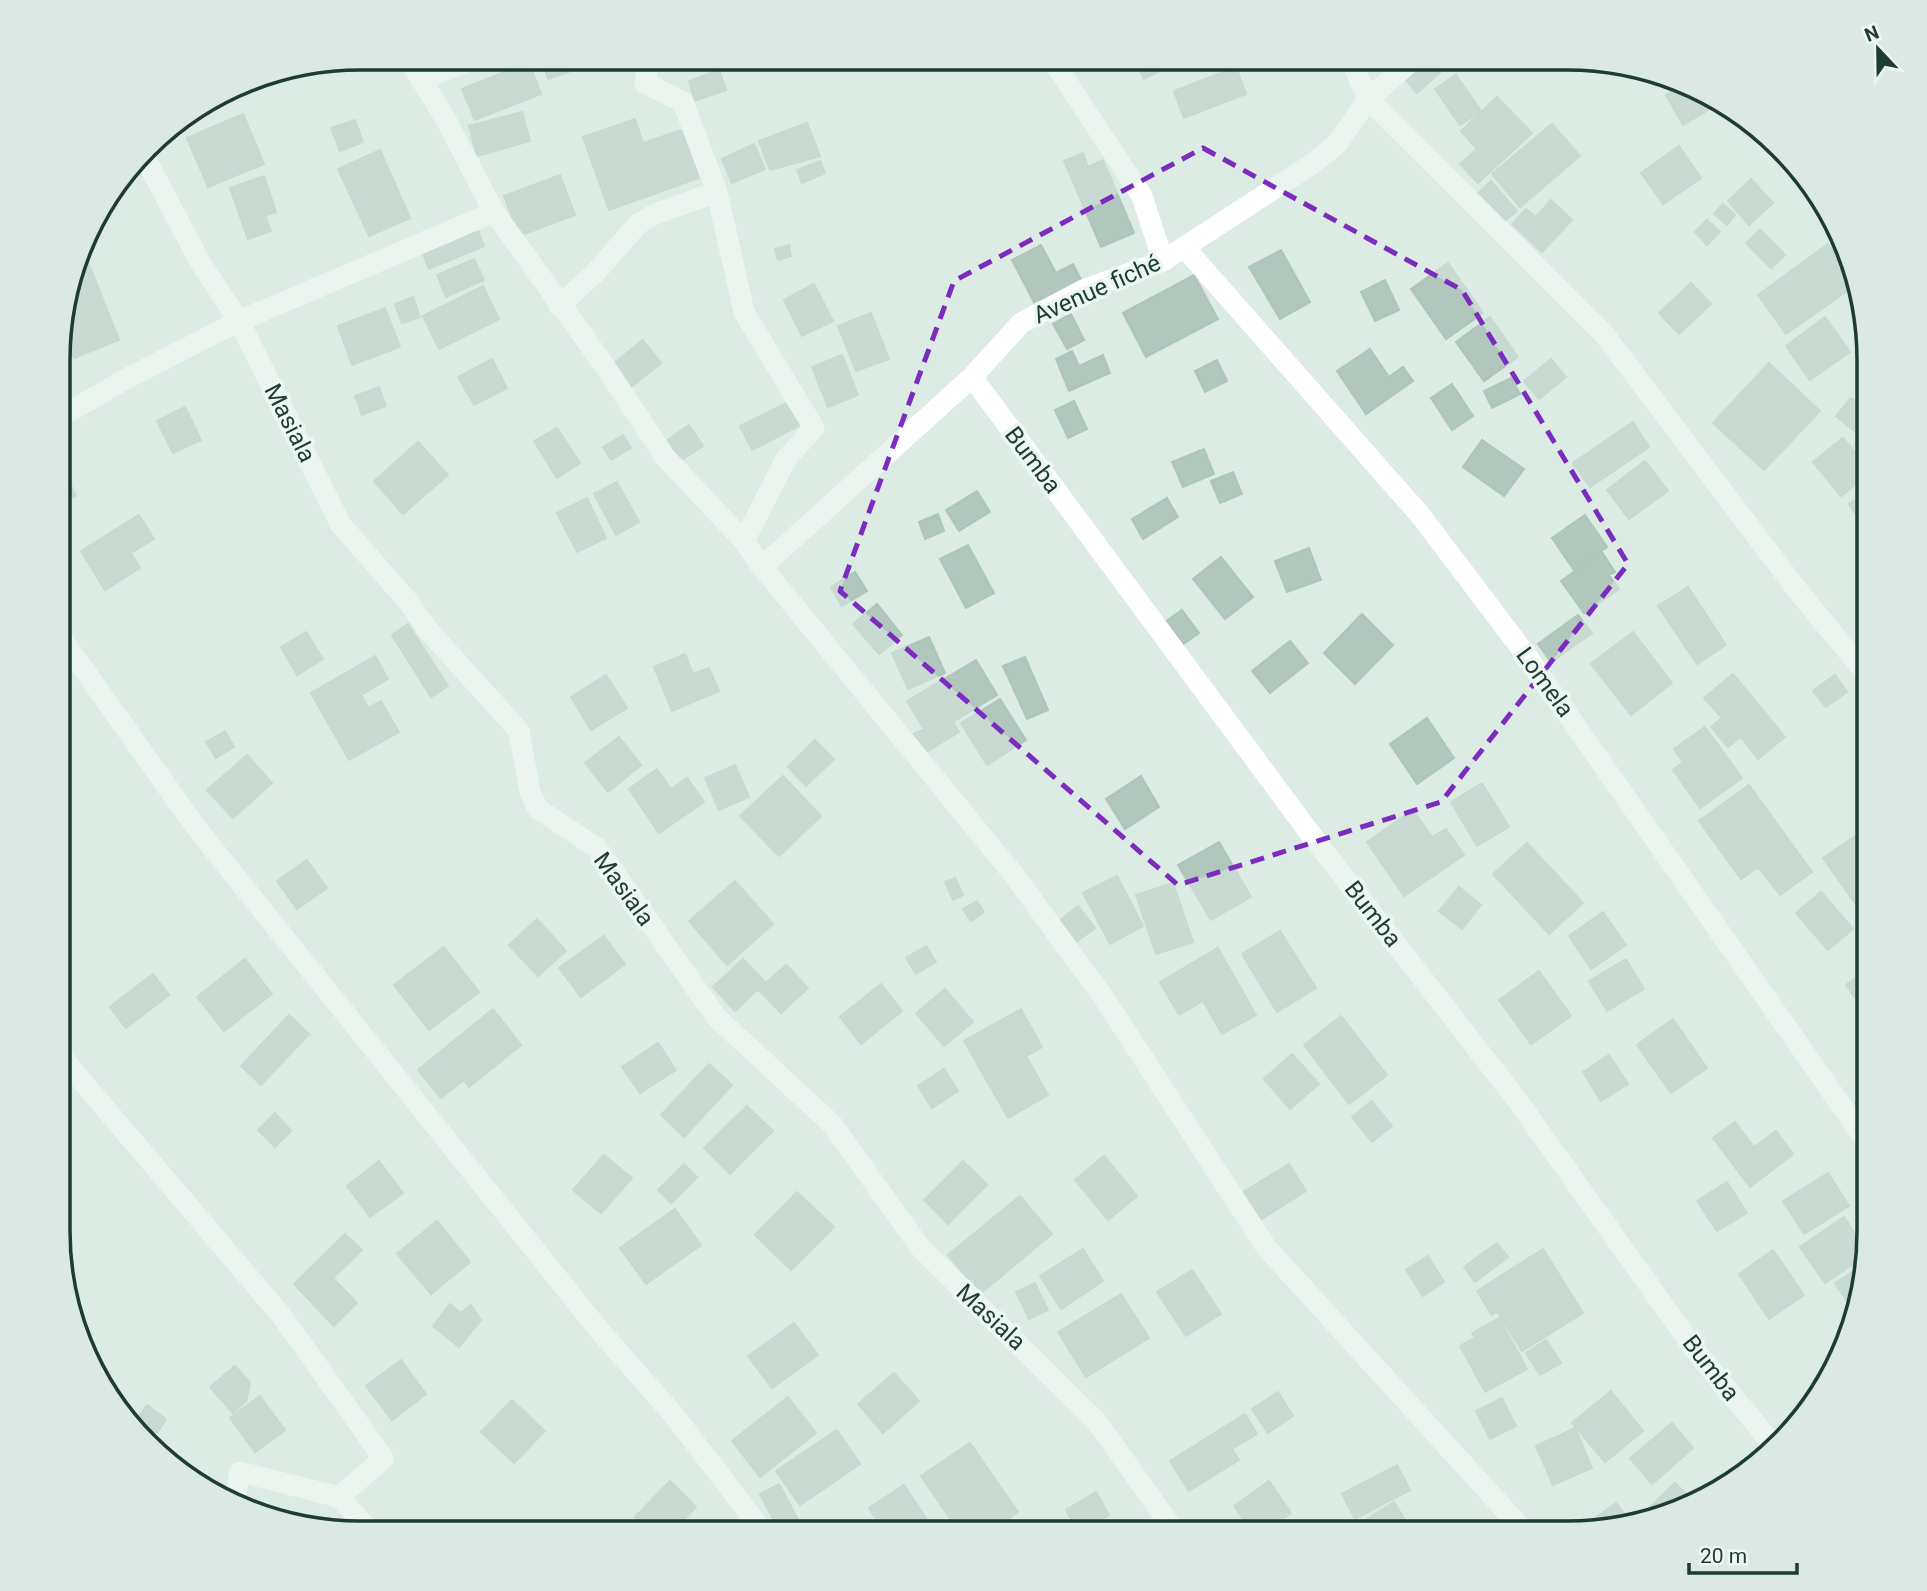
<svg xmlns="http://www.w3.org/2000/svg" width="1927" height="1591" font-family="Roboto,sans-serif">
  <rect width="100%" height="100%" fill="#dcebe4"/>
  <path fill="#b1c6bd" stroke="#aec5bb" stroke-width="2" d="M 541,58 L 586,58 L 588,65 L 548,79 Z
    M 1134,58 L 1175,58 L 1177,62 L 1144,79 Z
    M 1383,58 L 1400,58 L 1386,65 Z
    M 1429,58 L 1434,58 L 1444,69 L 1417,93 L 1405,79 Z
    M 1445,58 L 1464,58 L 1452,68 Z
    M 1546,58 L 1576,58 L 1553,71 Z
    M 529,62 L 541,94 L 475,120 L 462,89 Z
    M 1236,67 L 1246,94 L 1184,118 L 1174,91 Z
    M 719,70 L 726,90 L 695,101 L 689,81 Z
    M 1456,75 L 1481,111 L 1460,125 L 1435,89 Z
    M 1686,83 L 1718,104 L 1683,125 L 1666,95 Z
    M 1497,97 L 1532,133 L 1478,183 L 1460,164 L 1477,149 L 1461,131 Z
    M 522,112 L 530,141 L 477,156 L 469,126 Z
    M 243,114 L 264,164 L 208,187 L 187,138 Z
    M 635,119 L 643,143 L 682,130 L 699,178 L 609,210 L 583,137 Z
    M 355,120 L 363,142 L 340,151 L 331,128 Z
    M 807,123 L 820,156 L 770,170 L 759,141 Z
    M 1552,124 L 1580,156 L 1520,207 L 1492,174 Z
    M 754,144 L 765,169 L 732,183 L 722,159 Z
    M 1679,146 L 1701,178 L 1663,204 L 1641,173 Z
    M 380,150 L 410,218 L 369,236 L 338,169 Z
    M 1083,153 L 1088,167 L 1103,160 L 1134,233 L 1101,247 L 1064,161 Z
    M 820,161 L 825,173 L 802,183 L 797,170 Z
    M 560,175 L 575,215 L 519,236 L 504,196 Z
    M 264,176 L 276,212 L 265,216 L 271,231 L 248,239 L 230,188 Z
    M 1751,179 L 1773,203 L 1749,225 L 1728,201 Z
    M 1491,181 L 1517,211 L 1502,223 L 1477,194 Z
    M 1551,200 L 1572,220 L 1542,252 L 1512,224 L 1526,209 L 1536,217 Z
    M 1723,204 L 1735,215 L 1727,225 L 1714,214 Z
    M 1707,220 L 1720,232 L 1707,245 L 1695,232 Z
    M 476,226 L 484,246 L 429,269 L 421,249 Z
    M 1760,230 L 1785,255 L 1771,268 L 1746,243 Z
    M 1828,244 L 1853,278 L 1854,286 L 1786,334 L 1758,295 Z
    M 789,245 L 791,256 L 778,260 L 775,249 Z
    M 1041,245 L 1056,273 L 1073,264 L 1084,285 L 1037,308 L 1012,260 Z
    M 1281,250 L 1310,302 L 1280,319 L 1249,267 Z
    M 84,252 L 119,340 L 74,358 L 60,320 Z
    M 474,259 L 484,280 L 446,297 L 437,275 Z
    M 1448,263 L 1483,313 L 1446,339 L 1411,289 Z
    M 1194,275 L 1218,319 L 1146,357 L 1123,313 Z
    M 1385,280 L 1399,310 L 1375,321 L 1361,292 Z
    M 1691,283 L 1711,304 L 1679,334 L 1659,313 Z
    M 814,284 L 833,321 L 802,336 L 784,300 Z
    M 483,286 L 499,319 L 439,349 L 423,316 Z
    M 413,297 L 420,317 L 402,323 L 395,304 Z
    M 385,308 L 400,347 L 352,365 L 338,326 Z
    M 871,313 L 889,359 L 856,371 L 838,326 Z
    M 1071,314 L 1084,340 L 1067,349 L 1053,324 Z
    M 1490,317 L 1518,357 L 1484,381 L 1456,342 Z
    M 1825,317 L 1850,352 L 1810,380 L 1786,346 Z
    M 643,340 L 661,363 L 631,387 L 613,364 Z
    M 1370,349 L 1389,377 L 1403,367 L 1413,381 L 1366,414 L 1337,371 Z
    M 1072,351 L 1079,366 L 1103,355 L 1110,373 L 1069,391 L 1056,359 Z
    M 842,355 L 858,395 L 828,407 L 812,367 Z
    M 492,359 L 507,388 L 474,405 L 458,377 Z
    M 1551,359 L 1566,377 L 1539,399 L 1524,381 Z
    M 1217,360 L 1227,381 L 1205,392 L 1195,371 Z
    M 1769,363 L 1820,411 L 1764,470 L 1713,423 Z
    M 1511,378 L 1520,394 L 1492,408 L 1484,391 Z
    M 1452,384 L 1473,416 L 1452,430 L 1431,398 Z
    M 379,387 L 386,406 L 362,415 L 355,396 Z
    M 1851,398 L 1869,413 L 1869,420 L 1858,434 L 1836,416 Z
    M 1074,401 L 1087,429 L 1068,438 L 1055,410 Z
    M 788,402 L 800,425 L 752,450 L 740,426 Z
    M 185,407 L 201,440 L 173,453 L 157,421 Z
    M 1633,422 L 1649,447 L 1590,487 L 1573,463 Z
    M 689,425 L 703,446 L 679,462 L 665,442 Z
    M 557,428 L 580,463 L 557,478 L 534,441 Z
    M 623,435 L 631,448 L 611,460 L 603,447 Z
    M 1843,438 L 1869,469 L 1869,474 L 1841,496 L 1813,462 Z
    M 1482,440 L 1524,469 L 1504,496 L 1463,467 Z
    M 418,442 L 448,475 L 403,514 L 374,481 Z
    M 1204,449 L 1214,474 L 1183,487 L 1172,462 Z
    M 1645,461 L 1668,491 L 1629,519 L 1607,490 Z
    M 60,463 L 76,496 L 60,503 Z
    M 1233,472 L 1242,494 L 1220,503 L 1211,481 Z
    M 617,482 L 639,522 L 616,535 L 594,494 Z
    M 977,491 L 990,512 L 959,531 L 946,510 Z
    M 1869,491 L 1869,533 L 1868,534 L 1849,504 Z
    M 587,498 L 606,538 L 577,552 L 557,513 Z
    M 1167,498 L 1178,517 L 1143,539 L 1132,519 Z
    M 938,514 L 944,531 L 925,539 L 919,522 Z
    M 139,515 L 154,539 L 131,553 L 140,568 L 105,590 L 81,551 Z
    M 1585,515 L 1607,547 L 1574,570 L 1552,538 Z
    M 968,545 L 994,593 L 966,608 L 940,559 Z
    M 1309,548 L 1321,580 L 1287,592 L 1275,561 Z
    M 1602,552 L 1615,572 L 1609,575 L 1619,589 L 1584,613 L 1561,581 Z
    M 1221,557 L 1253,597 L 1225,619 L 1193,579 Z
    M 855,572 L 867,591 L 842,606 L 831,587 Z
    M 1688,587 L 1726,645 L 1697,664 L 1658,606 Z
    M 1869,602 L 1869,634 L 1856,608 Z
    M 877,604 L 902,635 L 879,654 L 853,624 Z
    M 1182,610 L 1199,633 L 1179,647 L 1162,624 Z
    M 1362,614 L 1393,645 L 1355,684 L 1324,653 Z
    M 1578,615 L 1592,633 L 1551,662 L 1538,644 Z
    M 408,624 L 448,686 L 431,697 L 392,635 Z
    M 306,632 L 323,659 L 297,675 L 281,647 Z
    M 1633,632 L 1672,683 L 1631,715 L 1591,664 Z
    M 929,637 L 945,673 L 908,689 L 892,653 Z
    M 1290,641 L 1308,663 L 1270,693 L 1252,671 Z
    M 685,654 L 693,674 L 709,668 L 719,691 L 672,711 L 654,667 Z
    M 375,656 L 388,679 L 361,695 L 368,708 L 381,701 L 399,732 L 349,760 L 311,693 Z
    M 1025,657 L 1048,710 L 1027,719 L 1003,666 Z
    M 976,660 L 997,695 L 953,722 L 959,732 L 923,754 L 912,735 L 924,729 L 907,701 Z
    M 1733,674 L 1785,737 L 1758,759 L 1741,737 L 1728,747 L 1711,727 L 1722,718 L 1704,698 Z
    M 606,675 L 627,708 L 591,730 L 571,697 Z
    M 1835,675 L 1847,692 L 1826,707 L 1813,691 Z
    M 1000,699 L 1026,740 L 987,765 L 961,723 Z
    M 1427,718 L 1454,758 L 1417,784 L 1390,744 Z
    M 1705,727 L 1742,778 L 1700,808 L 1673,770 L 1683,762 L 1674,749 Z
    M 225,731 L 234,747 L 216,758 L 206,742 Z
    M 619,737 L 641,765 L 608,792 L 585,763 Z
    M 815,740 L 834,759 L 806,786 L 788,767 Z
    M 247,755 L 272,783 L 233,818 L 207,790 Z
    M 735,765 L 749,797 L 719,810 L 705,778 Z
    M 657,769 L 671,789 L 687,778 L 704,802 L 659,833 L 629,789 Z
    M 783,776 L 821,816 L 779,856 L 740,816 Z
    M 1141,776 L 1159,807 L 1125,829 L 1106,799 Z
    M 1482,783 L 1509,827 L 1477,846 L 1451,802 Z
    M 1749,785 L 1812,872 L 1780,895 L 1758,867 L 1741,879 L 1699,821 Z
    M 1413,810 L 1432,837 L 1446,829 L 1464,855 L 1404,896 L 1367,842 Z
    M 1869,827 L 1869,923 L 1823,858 Z
    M 1219,842 L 1251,897 L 1211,920 L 1178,865 Z
    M 1527,843 L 1583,903 L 1549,934 L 1493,874 Z
    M 307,860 L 327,888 L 297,909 L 277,881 Z
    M 1117,876 L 1143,926 L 1110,944 L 1083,893 Z
    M 955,878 L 963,895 L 953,900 L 945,882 Z
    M 735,881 L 773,924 L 727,965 L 689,921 Z
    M 1173,883 L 1193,942 L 1156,954 L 1136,895 Z
    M 1459,887 L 1481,905 L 1462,929 L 1439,911 Z
    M 1821,892 L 1853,929 L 1828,950 L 1796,913 Z
    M 977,901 L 984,912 L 971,921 L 963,909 Z
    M 1078,906 L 1095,928 L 1076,942 L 1059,921 Z
    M 1603,912 L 1626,945 L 1591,969 L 1569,936 Z
    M 537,919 L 566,951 L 538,976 L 509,945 Z
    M 1280,931 L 1316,988 L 1277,1012 L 1242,954 Z
    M 604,936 L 625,964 L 581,997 L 559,968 Z
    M 926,946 L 936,962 L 916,974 L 906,958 Z
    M 444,947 L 479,992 L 429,1030 L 394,985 Z
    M 1218,948 L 1256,1015 L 1222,1034 L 1203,1001 L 1179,1015 L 1160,982 Z
    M 245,959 L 272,994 L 224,1031 L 197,997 Z
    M 743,959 L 766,983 L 786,965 L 808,988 L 781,1013 L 758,989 L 735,1011 L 713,987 Z
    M 1626,959 L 1644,989 L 1607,1011 L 1589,981 Z
    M 1869,968 L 1869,1017 L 1846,985 Z
    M 1539,971 L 1571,1016 L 1531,1044 L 1499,1000 Z
    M 153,974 L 169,995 L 126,1028 L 110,1007 Z
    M 881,984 L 902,1011 L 861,1044 L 840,1017 Z
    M 945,989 L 973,1022 L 944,1046 L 916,1013 Z
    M 493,1009 L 521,1045 L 469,1087 L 464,1080 L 441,1098 L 418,1070 Z
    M 1021,1009 L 1042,1047 L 1026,1056 L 1048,1095 L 1008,1118 L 964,1041 Z
    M 289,1015 L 309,1034 L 261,1085 L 241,1066 Z
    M 1341,1016 L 1387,1075 L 1349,1104 L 1304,1045 Z
    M 1673,1019 L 1707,1068 L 1671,1093 L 1637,1045 Z
    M 658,1043 L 676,1070 L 640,1093 L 622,1067 Z
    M 1292,1054 L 1319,1084 L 1290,1109 L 1264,1079 Z
    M 1609,1055 L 1628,1084 L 1601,1101 L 1583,1072 Z
    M 709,1064 L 732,1085 L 684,1137 L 661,1115 Z
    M 944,1069 L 958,1091 L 932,1108 L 918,1086 Z
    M 1869,1089 L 1869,1116 L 1855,1103 Z
    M 1372,1101 L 1392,1126 L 1372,1142 L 1352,1117 Z
    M 747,1106 L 773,1131 L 730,1174 L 704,1148 Z
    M 275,1113 L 291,1131 L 275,1147 L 258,1130 Z
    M 1735,1122 L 1754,1147 L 1776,1131 L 1793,1154 L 1750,1187 L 1713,1138 Z
    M 604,1155 L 632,1178 L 601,1213 L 573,1190 Z
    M 1104,1156 L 1137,1196 L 1108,1220 L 1075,1180 Z
    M 379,1161 L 403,1193 L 370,1217 L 347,1186 Z
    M 963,1161 L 987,1185 L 948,1224 L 924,1200 Z
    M 684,1164 L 697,1177 L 671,1203 L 658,1190 Z
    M 1289,1164 L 1306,1191 L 1260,1220 L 1243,1192 Z
    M 1828,1173 L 1849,1206 L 1804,1234 L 1783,1201 Z
    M 1727,1182 L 1747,1213 L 1717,1231 L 1697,1201 Z
    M 797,1192 L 834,1227 L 791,1270 L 755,1235 Z
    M 1020,1196 L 1052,1234 L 980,1294 L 948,1255 Z
    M 675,1209 L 701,1245 L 646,1284 L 620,1248 Z
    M 1844,1217 L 1868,1254 L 1825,1283 L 1800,1247 Z
    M 437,1221 L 470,1262 L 431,1294 L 397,1254 Z
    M 345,1234 L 362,1250 L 333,1278 L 357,1303 L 334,1326 L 294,1284 Z
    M 1497,1243 L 1508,1257 L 1475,1282 L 1464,1267 Z
    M 1083,1249 L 1103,1281 L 1061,1309 L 1040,1276 Z
    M 1543,1249 L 1583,1313 L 1522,1351 L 1497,1311 L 1492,1315 L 1477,1291 Z
    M 1773,1250 L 1804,1295 L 1769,1319 L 1739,1274 Z
    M 1428,1256 L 1444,1282 L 1423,1296 L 1406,1270 Z
    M 1866,1263 L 1854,1312 L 1835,1283 Z
    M 1192,1270 L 1221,1314 L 1186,1336 L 1157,1292 Z
    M 1035,1283 L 1048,1310 L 1029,1319 L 1016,1292 Z
    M 1121,1294 L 1149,1338 L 1086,1377 L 1058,1332 Z
    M 450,1304 L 461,1313 L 471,1305 L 481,1320 L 459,1347 L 433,1326 Z
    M 1499,1318 L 1527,1369 L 1485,1392 L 1460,1346 L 1475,1338 L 1472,1333 Z
    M 794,1323 L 818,1355 L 772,1388 L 748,1356 Z
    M 1546,1340 L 1561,1363 L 1540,1375 L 1526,1353 Z
    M 401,1360 L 426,1394 L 392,1420 L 366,1386 Z
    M 235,1366 L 250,1383 L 246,1401 L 233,1413 L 210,1387 Z
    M 894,1373 L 919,1401 L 883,1433 L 858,1404 Z
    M 1611,1391 L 1643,1431 L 1605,1462 L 1572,1423 Z
    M 1278,1392 L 1293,1416 L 1268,1433 L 1252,1409 Z
    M 260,1396 L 285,1430 L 255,1452 L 230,1418 Z
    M 788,1397 L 816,1433 L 760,1477 L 732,1441 Z
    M 1502,1398 L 1516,1426 L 1490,1439 L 1476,1411 Z
    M 512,1400 L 545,1431 L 514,1463 L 481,1432 Z
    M 147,1405 L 166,1419 L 157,1433 L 137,1420 Z
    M 1245,1414 L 1257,1434 L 1232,1449 L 1239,1460 L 1189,1491 L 1170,1461 Z
    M 1672,1423 L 1693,1448 L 1652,1484 L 1630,1458 Z
    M 1575,1428 L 1592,1468 L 1553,1485 L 1536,1446 Z
    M 837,1430 L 860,1464 L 800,1505 L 776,1471 Z
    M 970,1443 L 1018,1512 L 988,1533 L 960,1533 L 921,1476 Z
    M 1397,1465 L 1410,1490 L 1355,1519 L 1342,1494 Z
    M 670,1481 L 696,1507 L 671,1533 L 653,1533 L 635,1517 Z
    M 1269,1481 L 1291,1513 L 1262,1533 L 1253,1533 L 1234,1506 Z
    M 1675,1483 L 1695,1502 L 1683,1510 L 1656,1515 L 1649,1508 Z
    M 779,1484 L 805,1533 L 780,1533 L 760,1494 Z
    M 904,1485 L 936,1533 L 885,1533 L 869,1508 Z
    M 1096,1492 L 1109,1515 L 1079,1532 L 1066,1510 Z
    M 1394,1502 L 1413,1533 L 1367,1533 L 1361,1523 Z
    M 1616,1503 L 1630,1521 L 1577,1531 Z"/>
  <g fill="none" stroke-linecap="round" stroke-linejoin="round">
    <path stroke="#fff" stroke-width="21" d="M 408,58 L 445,118 L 494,212 L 602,362 L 665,457 L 744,541 L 762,567 L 1014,875 L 1104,998 L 1266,1247 L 1526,1533
      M 649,58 L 645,83 L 683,102 L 717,192 L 744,312 L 814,428 L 786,459 L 744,541
      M 1051,58 L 1142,196 L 1163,261
      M 1350,58 L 1368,99 L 1603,333 L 1802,596 L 1869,677
      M 421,80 L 475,58
      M 143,154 L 200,262 L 239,321 L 341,525 L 407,600 L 428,630 L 519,731 L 530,792 L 538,809 L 597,848 L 717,1018 L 832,1124 L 920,1247 L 1097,1422 L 1176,1533
      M 1185,248 L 1421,516 L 1526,655 L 1869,1145
      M 559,306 L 597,271 L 638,224 L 655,214 L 717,192
      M 972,377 L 1309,832 L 1517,1100 L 1698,1354 L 1776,1448
      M 60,417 L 124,380 L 239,321 L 494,212
      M 762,567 L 972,377 L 1021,323 L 1083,290 L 1163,261 L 1309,166 L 1337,144 L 1368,99 L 1415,58
      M 60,636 L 195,826 L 599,1330 L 673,1414 L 764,1533
      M 59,1054 L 281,1315 L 382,1456 L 383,1459 L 339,1497 L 372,1533
      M 230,1500 L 236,1493 L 240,1472 L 339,1497"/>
  </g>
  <path d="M0 0H1927V1591H0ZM 1203,148 L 1462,290 L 1628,564 L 1441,802 L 1178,885 L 840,591 L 954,281 Z" fill="#dcebe4" fill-opacity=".55" fill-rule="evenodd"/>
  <path fill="none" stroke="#7b2cbf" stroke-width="5" stroke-dasharray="14 9" stroke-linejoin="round" d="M 1203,148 L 1462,290 L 1628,564 L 1441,802 L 1178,885 L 840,591 L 954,281 Z"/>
  <g text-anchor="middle" stroke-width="7" stroke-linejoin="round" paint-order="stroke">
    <g font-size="24" fill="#1d3c33" stroke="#edf7f2">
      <text transform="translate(1097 289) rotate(-24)" y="8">Avenue fiché</text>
      <text transform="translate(290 423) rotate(63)" y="8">Masiala</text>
      <text transform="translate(1033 460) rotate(53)" y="8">Bumba</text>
      <text transform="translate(1545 682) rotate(54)" y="8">Lomela</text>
      <text transform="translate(624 889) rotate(54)" y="8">Masiala</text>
      <text transform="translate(1373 914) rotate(52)" y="8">Bumba</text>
      <text transform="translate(991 1317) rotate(43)" y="8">Masiala</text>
      <text transform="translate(1711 1368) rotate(52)" y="8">Bumba</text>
    </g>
  </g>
  <path d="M0 0H1927V1591H0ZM360 70H1567A290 290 0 0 1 1857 360V1231A290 290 0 0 1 1567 1521H360A290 290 0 0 1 70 1231V360A290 290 0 0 1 360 70Z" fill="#dce8e3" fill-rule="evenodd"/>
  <path fill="none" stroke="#1d3c33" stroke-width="3.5" d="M360 70H1567A290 290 0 0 1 1857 360V1231A290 290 0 0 1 1567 1521H360A290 290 0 0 1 70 1231V360A290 290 0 0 1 360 70Z"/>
  <g transform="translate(1878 49) rotate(338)" stroke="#edf7f2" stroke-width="5" paint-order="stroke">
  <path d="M0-5L12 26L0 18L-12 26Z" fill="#1d3c33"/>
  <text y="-10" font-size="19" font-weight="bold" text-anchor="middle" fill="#1d3c33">N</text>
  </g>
  <path d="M1689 1563v10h108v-10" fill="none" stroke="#1d3c33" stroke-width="3.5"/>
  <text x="1700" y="1563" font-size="21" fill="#1d3c33" stroke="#edf7f2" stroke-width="5" paint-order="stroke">20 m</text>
</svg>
